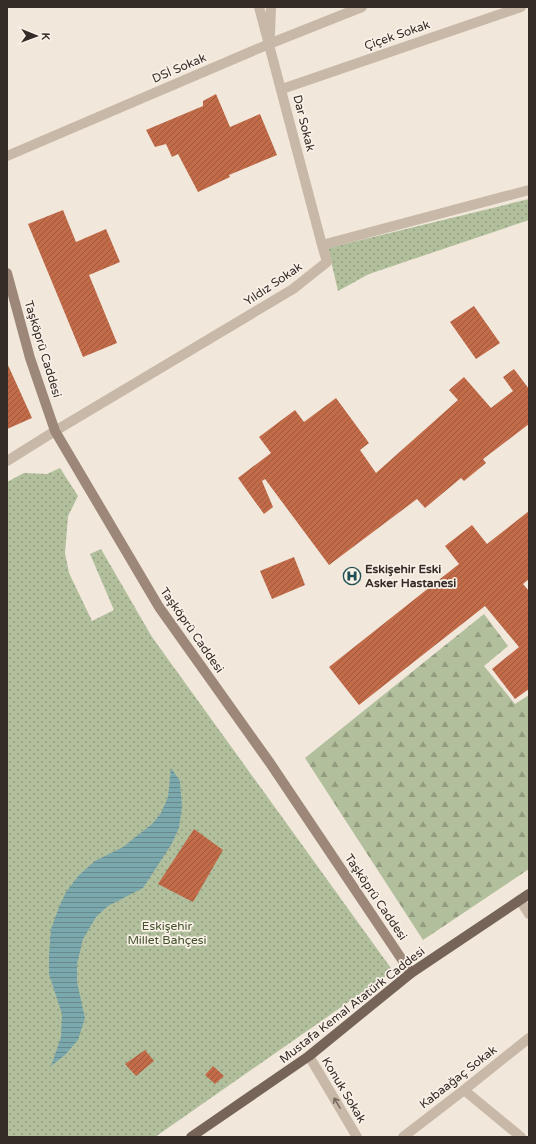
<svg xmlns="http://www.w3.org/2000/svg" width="536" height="1144" font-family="'Varela Round',sans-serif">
  <defs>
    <pattern id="forest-firs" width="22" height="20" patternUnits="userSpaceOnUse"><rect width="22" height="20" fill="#b2bf9c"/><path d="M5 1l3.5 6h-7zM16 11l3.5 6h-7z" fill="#929b7f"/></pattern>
    <pattern id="park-dots" width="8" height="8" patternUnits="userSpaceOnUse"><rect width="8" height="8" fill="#b2bf9c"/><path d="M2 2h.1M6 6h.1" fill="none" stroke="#929b7f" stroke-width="1.8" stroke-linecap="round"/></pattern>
    <pattern id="water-rules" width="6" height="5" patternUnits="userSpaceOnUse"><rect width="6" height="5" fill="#7ba8ad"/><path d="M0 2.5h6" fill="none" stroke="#66898d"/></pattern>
    <pattern id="building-hatch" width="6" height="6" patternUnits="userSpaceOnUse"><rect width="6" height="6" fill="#c16b49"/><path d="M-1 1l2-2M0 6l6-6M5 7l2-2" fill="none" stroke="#9e583d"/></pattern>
  </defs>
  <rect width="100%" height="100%" fill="#f1e7db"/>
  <path fill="url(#forest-firs)" d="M 484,614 L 508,646 L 484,666 L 515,704 L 529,695 L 529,869 L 423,940 L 305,758 Z"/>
  <path fill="url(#park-dots)" d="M 529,199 L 529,220 L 369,274 L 338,291 L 328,248 Z
    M 60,468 L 78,496 L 68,516 L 65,553 L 69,573 L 92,621 L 114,610 L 90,554 L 101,549 L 152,637 L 393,971 L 155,1137 L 7,1137 L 7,482 L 24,473 L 47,474 Z"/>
  <path fill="url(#water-rules)" d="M 171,768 L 180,781 L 182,807 L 179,828 L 171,845 L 143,888 L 108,906 L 96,917 L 83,939 L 77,964 L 77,982 L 85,1018 L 78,1040 L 65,1055 L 51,1066 L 61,1037 L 62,1014 L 49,974 L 49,955 L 51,929 L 59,907 L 66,892 L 79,875 L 95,861 L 123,847 L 152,824 L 161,813 L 168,797 Z"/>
  <path fill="url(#building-hatch)" d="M 216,94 L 230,127 L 260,114 L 277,155 L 229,175 L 230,177 L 198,192 L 178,154 L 172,157 L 166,144 L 155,147 L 146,130 L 203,106 L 203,101 Z
    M 63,210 L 76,242 L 106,229 L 120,262 L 89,275 L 117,343 L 83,357 L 28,224 Z
    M 474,306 L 500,343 L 476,359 L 450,322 Z
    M 7,363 L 32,418 L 7,429 Z
    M 514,369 L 529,389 L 529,424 L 483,459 L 486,463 L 464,481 L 461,478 L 425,508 L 417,499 L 329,565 L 265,479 L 262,481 L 273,507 L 264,514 L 238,478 L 271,453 L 259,437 L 295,410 L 304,422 L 336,398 L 369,443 L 360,450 L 376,473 L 458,400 L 449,390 L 464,377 L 491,408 L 513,391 L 503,377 Z
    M 529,511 L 529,579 L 523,584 L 529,591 L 529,689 L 515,699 L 492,669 L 519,647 L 485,606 L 359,705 L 329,667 L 459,564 L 445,546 L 472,525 L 487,544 Z
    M 294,557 L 305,585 L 272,599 L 260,571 Z
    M 194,829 L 223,850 L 193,902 L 158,884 Z
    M 145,1050 L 154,1061 L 136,1076 L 125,1064 Z
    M 213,1066 L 224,1076 L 215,1084 L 205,1075 Z"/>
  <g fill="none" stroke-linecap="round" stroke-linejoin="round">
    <path stroke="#c8b8a7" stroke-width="10" d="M 259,7 L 322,245
      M 270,34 L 271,7
      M 282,89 L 521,7
      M 7,156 L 269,44 L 362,7
      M 7,461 L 55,431 L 293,289 L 327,262 L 322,245 L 529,190
      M 520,900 L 529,914
      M 309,1056 L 357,1137
      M 464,1090 L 521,1137
      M 403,1137 L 464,1090 L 529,1038"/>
    <path stroke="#9c8779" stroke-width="10" d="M 7,273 L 30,358 L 55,431 L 159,607 L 270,763 L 411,973"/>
    <path stroke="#766459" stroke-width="10" d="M 191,1137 L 309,1056 L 411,973 L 529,894"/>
  </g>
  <defs><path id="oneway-shaft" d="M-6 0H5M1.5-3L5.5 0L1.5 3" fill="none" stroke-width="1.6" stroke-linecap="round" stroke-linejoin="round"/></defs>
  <use stroke="#776b61" href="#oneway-shaft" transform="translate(337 1103) rotate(-121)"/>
  <defs>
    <symbol id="hospital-ring" viewBox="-11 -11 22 22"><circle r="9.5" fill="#f9f1e7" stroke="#1f4f55" stroke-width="1.5"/><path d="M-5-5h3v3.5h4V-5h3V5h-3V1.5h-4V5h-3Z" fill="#1f4f55"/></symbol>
  </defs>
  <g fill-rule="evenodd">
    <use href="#hospital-ring" x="342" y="566" width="20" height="20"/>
  </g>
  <g text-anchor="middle" stroke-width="3.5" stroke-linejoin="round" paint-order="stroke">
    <g font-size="12" fill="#352c28" stroke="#f9f1e7">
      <text transform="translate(397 35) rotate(-19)" y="4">Çiçek Sokak</text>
      <text transform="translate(179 68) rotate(-23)" y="4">DSİ Sokak</text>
      <text transform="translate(304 123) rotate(76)" y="4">Dar Sokak</text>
      <text transform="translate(273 284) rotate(-34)" y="4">Yıldız Sokak</text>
      <text transform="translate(43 349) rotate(73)" y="4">Taşköprü Caddesi</text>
      <text transform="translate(192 630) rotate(55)" y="4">Taşköprü Caddesi</text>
      <text transform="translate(376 897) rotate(56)" y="4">Taşköprü Caddesi</text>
      <text transform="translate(352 1005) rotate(-38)" y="4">Mustafa Kemal Atatürk Caddesi</text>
      <text transform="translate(458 1077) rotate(-38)" y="4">Kabaağaç Sokak</text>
      <text transform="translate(344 1090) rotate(59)" y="4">Konuk Sokak</text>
    </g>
    <g font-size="12" font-weight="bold" fill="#352c28" stroke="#f9f1e7" text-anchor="start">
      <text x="365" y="573">Eskişehir Eski<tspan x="365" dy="14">Asker Hastanesi</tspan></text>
    </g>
    <g font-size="12" fill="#43522c" stroke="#f9f1e7">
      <text x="167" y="930">Eskişehir<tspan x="167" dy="14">Millet Bahçesi</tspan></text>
    </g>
  </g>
  <rect width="536" height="1144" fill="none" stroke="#352c28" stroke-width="16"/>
  <g transform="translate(36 36) rotate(91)" stroke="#f9f1e7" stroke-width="3" paint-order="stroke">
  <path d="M0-3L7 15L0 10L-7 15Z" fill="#352c28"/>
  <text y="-6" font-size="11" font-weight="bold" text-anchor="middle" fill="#352c28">K</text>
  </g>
</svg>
